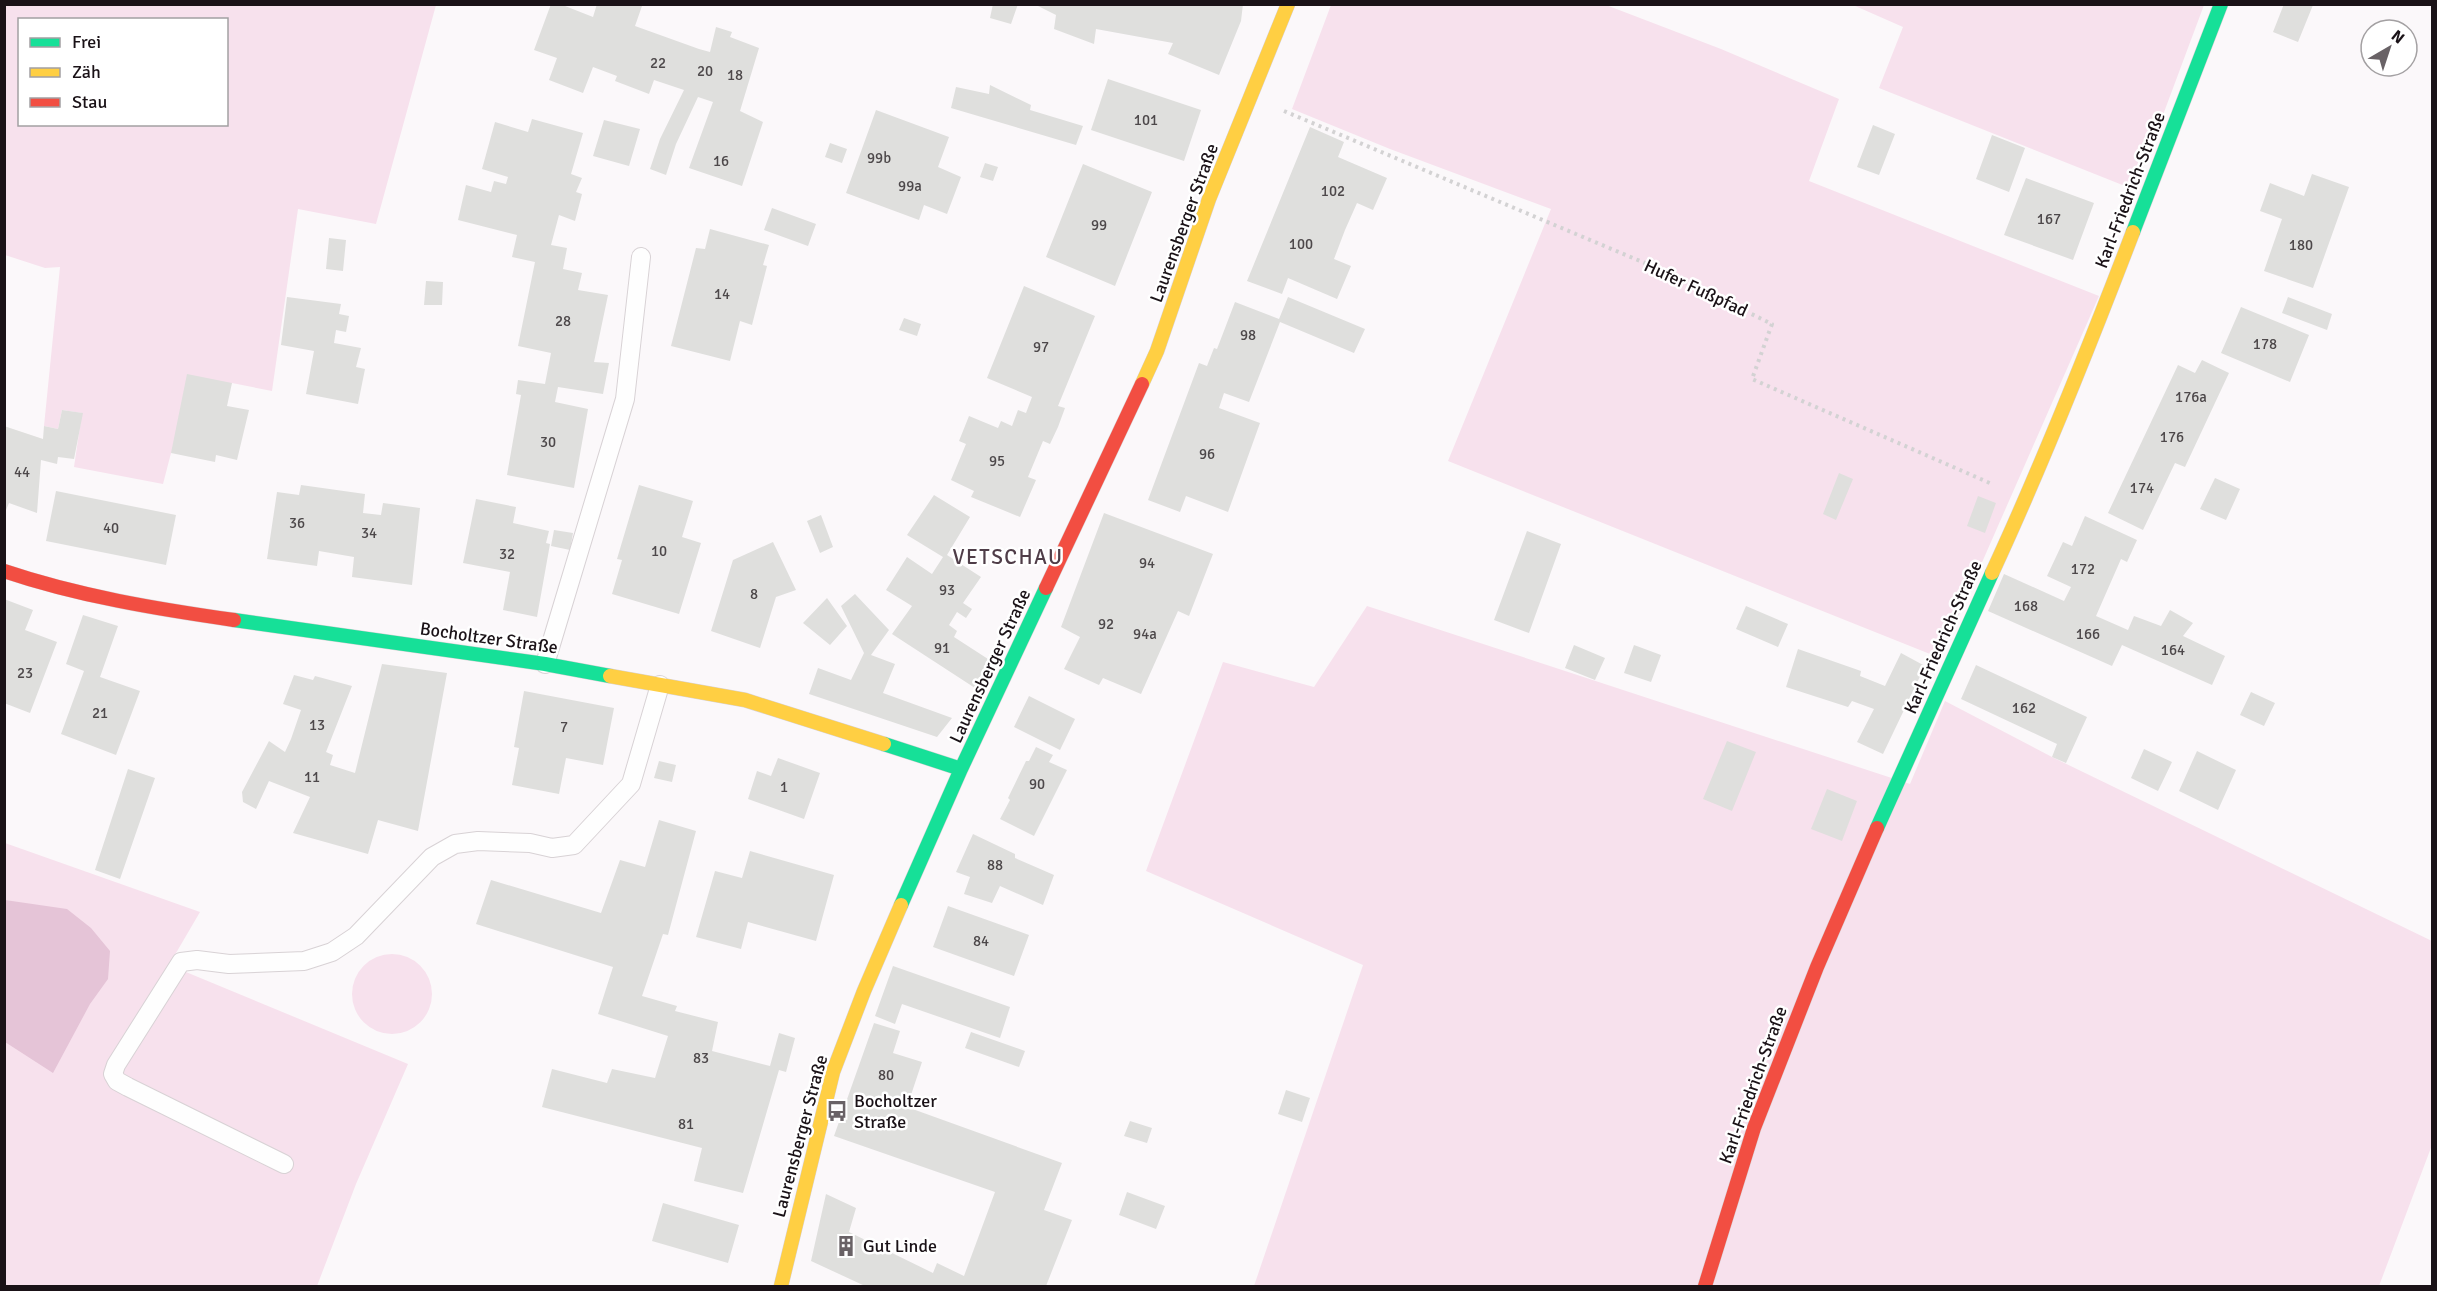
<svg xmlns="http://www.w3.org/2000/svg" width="2437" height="1291" font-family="Signika,sans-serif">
  <rect width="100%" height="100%" fill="#fbf8fa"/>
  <path fill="#f7e1ed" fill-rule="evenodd" d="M 5,5 L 436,5 L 376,224 L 298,209 L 272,391 L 232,383 L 171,453 L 163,484 L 74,467 L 82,413 L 62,410 L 58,429 L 44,426 L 60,267 L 45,268 L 5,255 ZM 20,20 L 226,20 L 226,124 L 20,124 Z
    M 1331,5 L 1606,5 L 1721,49 L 1839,99 L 1809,181 L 2099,296 L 1940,658 L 1448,461 L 1551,209 L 1390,149 L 1292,109 Z
    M 1853,5 L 2204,5 L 2135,190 L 1879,88 L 1903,27 Z
    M 1367,606 L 1910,784 L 1945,701 L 2052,757 L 2432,941 L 2432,1145 L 2379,1286 L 1254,1286 L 1363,965 L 1146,871 L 1223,662 L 1314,687 Z
    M 5,843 L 200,912 L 169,965 L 408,1064 L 356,1184 L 317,1286 L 5,1286 Z
    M352 994a40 40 0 1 1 80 0a40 40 0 1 1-80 0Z"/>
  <path fill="#e5c4d7" d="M 5,900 L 67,909 L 91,928 L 110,951 L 108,979 L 90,1004 L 53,1073 L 5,1042 Z"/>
  <path fill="#dfdfdd" d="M 551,4 L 560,4 L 593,17 L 597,4 L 638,4 L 642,6 L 635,26 L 699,49 L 710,52 L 716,27 L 732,32 L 730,37 L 759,48 L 740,111 L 763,122 L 742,186 L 689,168 L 713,102 L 698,97 L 676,144 L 666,175 L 650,169 L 660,139 L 684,90 L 654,80 L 649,94 L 615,81 L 617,76 L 593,67 L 583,93 L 549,80 L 557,58 L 534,50 Z
    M 993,4 L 1018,4 L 1011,24 L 990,18 Z
    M 1034,4 L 1243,4 L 1241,21 L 1219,75 L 1168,54 L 1173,43 L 1096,29 L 1094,44 L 1054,29 L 1056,15 Z
    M 2284,4 L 2313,5 L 2298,42 L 2273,32 Z
    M 1108,79 L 1201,110 L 1184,161 L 1091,130 Z
    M 990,85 L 1031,105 L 1030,110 L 1083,126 L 1076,145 L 951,108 L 956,87 L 989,94 Z
    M 876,110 L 949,137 L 938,167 L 961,177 L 947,214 L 924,205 L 919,220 L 846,193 Z
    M 532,119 L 583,133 L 571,174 L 582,178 L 576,192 L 582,194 L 575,221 L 559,215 L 551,245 L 567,248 L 563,269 L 582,273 L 578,290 L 608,295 L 594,362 L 609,363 L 603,394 L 558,387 L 555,402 L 588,409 L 574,488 L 507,475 L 521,395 L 516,394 L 518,380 L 545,384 L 551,353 L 518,346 L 535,262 L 512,257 L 517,235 L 458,220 L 466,185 L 491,192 L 494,181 L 506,184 L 508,177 L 482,169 L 495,122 L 528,132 Z
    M 604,120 L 640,129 L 629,166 L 593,156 Z
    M 1873,125 L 1895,134 L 1879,175 L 1857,167 Z
    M 1310,127 L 1344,142 L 1338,157 L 1387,178 L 1373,210 L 1357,203 L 1345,230 L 1334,259 L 1351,266 L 1337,299 L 1288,278 L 1282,294 L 1247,281 Z
    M 1992,135 L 2025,148 L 2009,192 L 1976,179 Z
    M 830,143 L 847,149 L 842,163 L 825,157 Z
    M 985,163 L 998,167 L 993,181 L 980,177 Z
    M 1083,164 L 1152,192 L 1115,286 L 1046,257 Z
    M 2312,174 L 2349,187 L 2313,288 L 2264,271 L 2282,219 L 2260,211 L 2270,183 L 2304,196 Z
    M 2026,178 L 2094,203 L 2073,260 L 2004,235 Z
    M 772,208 L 816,224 L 808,246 L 764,230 Z
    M 710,229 L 769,245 L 763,265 L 767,266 L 752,325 L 740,321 L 730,361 L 671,346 L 696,248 L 705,249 Z
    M 329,238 L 346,240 L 343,271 L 326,269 Z
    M 426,281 L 443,282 L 442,305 L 424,305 Z
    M 1024,286 L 1095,316 L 1058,406 L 1065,408 L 1058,427 L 1050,444 L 1043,441 L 1028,477 L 1036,480 L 1020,517 L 971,497 L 974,491 L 951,480 L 966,444 L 959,441 L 969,416 L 998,428 L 1001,421 L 1012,426 L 1018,410 L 1026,413 L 1032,397 L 987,378 Z
    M 287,297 L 341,304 L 339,314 L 349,316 L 346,332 L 336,330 L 334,343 L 361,348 L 356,367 L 365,369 L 358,404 L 306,394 L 314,351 L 281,345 Z
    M 1288,297 L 1365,329 L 1354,353 L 1280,322 L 1249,402 L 1224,393 L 1219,408 L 1260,423 L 1228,512 L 1186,496 L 1180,512 L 1148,500 L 1199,363 L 1207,366 L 1214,348 L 1217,349 L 1235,302 L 1279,319 Z
    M 2288,297 L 2332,314 L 2327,330 L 2282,313 Z
    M 2241,307 L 2309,335 L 2290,382 L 2221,353 Z
    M 904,318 L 921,324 L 917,336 L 899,330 Z
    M 2202,360 L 2229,373 L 2185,467 L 2175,463 L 2143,530 L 2108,513 L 2178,365 L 2195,373 Z
    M 187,374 L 232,383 L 227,406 L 249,410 L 237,460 L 216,455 L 215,462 L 171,453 Z
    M 62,410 L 83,413 L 74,459 L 58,457 L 57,464 L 41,460 L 37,513 L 9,503 L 4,515 L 4,426 L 43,439 L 44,426 L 58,429 Z
    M 1839,473 L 1853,479 L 1836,520 L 1823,514 Z
    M 2215,478 L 2240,489 L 2226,520 L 2200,509 Z
    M 301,485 L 365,494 L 363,513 L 381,515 L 383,503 L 420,508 L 412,585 L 352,577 L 354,557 L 319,551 L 317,566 L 267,559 L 277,492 L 299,495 Z
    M 639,485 L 693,501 L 682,537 L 701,543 L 679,614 L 612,594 L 622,560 L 617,559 Z
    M 56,491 L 176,515 L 166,565 L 46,541 Z
    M 934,495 L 970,517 L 947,555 L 981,577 L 963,603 L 972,609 L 966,618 L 957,612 L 949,625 L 957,631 L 954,637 L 988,659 L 975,688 L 892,634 L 912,606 L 886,590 L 907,557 L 932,574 L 943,557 L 907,535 Z
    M 1978,496 L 1996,503 L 1985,533 L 1967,526 Z
    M 476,499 L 516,507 L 513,523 L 549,531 L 546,543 L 550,544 L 537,617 L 503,610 L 510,572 L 463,563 Z
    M 1104,513 L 1213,554 L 1189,616 L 1178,611 L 1141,694 L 1103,678 L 1099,685 L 1064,669 L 1080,637 L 1061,627 Z
    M 821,515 L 833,547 L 820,553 L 807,521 Z
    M 2085,516 L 2137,540 L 2127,562 L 2121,559 L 2096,616 L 2128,630 L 2134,616 L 2161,626 L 2170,610 L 2193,623 L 2183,636 L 2225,656 L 2212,685 L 2122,645 L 2112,666 L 1988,611 L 2004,574 L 2064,601 L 2071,587 L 2047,576 L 2063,542 L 2072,546 Z
    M 554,530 L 573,533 L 570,550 L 551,546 Z
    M 1527,531 L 1561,544 L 1529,633 L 1494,620 Z
    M 773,542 L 796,590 L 776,597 L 760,648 L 711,631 L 733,560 Z
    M 855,594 L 889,630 L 871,655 L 895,664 L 883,693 L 952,718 L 937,737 L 809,694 L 818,668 L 851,680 L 864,653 L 841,606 Z
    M 827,598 L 847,626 L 830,645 L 803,623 Z
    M 4,599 L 33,610 L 25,630 L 57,642 L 30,713 L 4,703 Z
    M 1746,606 L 1788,624 L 1778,647 L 1736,629 Z
    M 83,615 L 118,626 L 100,677 L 140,691 L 116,755 L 61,734 L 84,671 L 66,664 Z
    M 1574,645 L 1605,658 L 1595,680 L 1565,668 Z
    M 1634,645 L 1661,655 L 1651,682 L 1624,673 Z
    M 1798,649 L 1861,671 L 1860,676 L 1885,686 L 1901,653 L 1925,666 L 1883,754 L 1857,742 L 1874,709 L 1852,701 L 1848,707 L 1786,687 Z
    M 382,664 L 447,673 L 418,831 L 378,820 L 368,854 L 293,833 L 310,797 L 269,781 L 256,809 L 243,802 L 242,792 L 269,741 L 285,752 L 291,739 L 301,710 L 283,704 L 294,675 L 313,680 L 315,676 L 352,686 L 326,752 L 333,755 L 330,765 L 355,773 Z
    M 1976,665 L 2087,717 L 2066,763 L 2052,757 L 2057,744 L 1961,699 Z
    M 524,691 L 614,708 L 603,765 L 566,758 L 559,794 L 512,785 L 519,748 L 514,747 Z
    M 2251,692 L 2275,703 L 2264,726 L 2240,715 Z
    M 1029,696 L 1075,719 L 1060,750 L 1014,727 Z
    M 1727,741 L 1756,752 L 1732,811 L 1703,799 Z
    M 1036,747 L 1053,755 L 1049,762 L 1067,770 L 1034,836 L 1000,819 L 1010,800 L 1008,798 L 1026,761 L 1029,761 Z
    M 2144,749 L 2172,762 L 2158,791 L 2131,778 Z
    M 2197,751 L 2236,770 L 2218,810 L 2179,791 Z
    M 778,758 L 820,773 L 804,819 L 748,799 L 757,771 L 771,776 Z
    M 659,761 L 676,765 L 672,782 L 654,778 Z
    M 128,769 L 155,778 L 120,879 L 95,870 Z
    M 1827,789 L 1857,801 L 1842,841 L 1811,829 Z
    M 659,820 L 696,831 L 668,935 L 663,934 L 642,996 L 677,1006 L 675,1011 L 718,1022 L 712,1051 L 770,1066 L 779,1033 L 795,1038 L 786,1072 L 779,1070 L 743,1193 L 694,1181 L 702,1148 L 542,1107 L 552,1069 L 607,1083 L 612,1069 L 655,1078 L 668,1036 L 598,1014 L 613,967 L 476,924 L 491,880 L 601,913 L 620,860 L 645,867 Z
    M 973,834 L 1015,854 L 1015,858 L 1054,875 L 1043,905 L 1000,886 L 992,903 L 964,894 L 970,877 L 956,872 Z
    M 750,851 L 834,875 L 816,941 L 748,922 L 741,949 L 696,937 L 715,871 L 742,878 Z
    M 948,906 L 1029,935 L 1014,976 L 933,947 Z
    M 893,966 L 1010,1007 L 1000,1038 L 902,1004 L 895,1024 L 875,1016 Z
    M 874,1023 L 900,1031 L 893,1053 L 922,1062 L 907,1107 L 1062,1163 L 1044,1210 L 1072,1220 L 1046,1286 L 865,1286 L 811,1261 L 826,1194 L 856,1208 L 849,1232 L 933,1273 L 937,1263 L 964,1276 L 995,1192 L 834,1136 Z
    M 971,1032 L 1025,1051 L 1019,1067 L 965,1048 Z
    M 1286,1090 L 1310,1098 L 1302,1122 L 1278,1114 Z
    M 1130,1121 L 1152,1128 L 1147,1143 L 1124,1136 Z
    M 1127,1192 L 1165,1206 L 1156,1229 L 1119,1215 Z
    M 663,1203 L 739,1225 L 728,1263 L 652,1241 Z"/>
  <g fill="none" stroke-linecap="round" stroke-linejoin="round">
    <defs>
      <path id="lane" d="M 545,664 L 625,399 L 641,257
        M 284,1164 L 128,1087 L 117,1081 L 113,1074 L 116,1065 L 181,962 L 197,960 L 229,964 L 304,961 L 332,952 L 356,936 L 432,857 L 455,844 L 478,841 L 530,843 L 552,848 L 574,845 L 631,784 L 660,685"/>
      <path id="fast" d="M 2133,232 L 2221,4
        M 234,620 L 545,664 L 610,676
        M 884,744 L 961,769
        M 1877,828 L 1992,573
        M 901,905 L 961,769 L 1046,588"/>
      <path id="slow" d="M 1142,384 L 1157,351 L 1209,199 L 1288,4
        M 1992,573 C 2044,461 2089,347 2133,232
        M 610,676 L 745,700 L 884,744
        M 781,1286 L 833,1072 L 864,991 L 901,905"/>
      <path id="jam" d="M 4,571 C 78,596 157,609 234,620
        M 1046,588 L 1142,384
        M 1705,1286 L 1754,1128 L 1817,967 L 1877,828"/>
    </defs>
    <use href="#lane" stroke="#d8d2d5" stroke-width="20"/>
    <use href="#fast" stroke="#d8d2d5" stroke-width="15"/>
    <use href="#slow" stroke="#d8d2d5" stroke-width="15"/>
    <use href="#jam" stroke="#d8d2d5" stroke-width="15"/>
    <path stroke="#d3d2d3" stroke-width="4" stroke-dasharray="3 4.5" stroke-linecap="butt" d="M 1284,111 L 1659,269 L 1772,324 L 1752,379 L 1992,484"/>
    <use href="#lane" stroke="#fefefe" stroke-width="18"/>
    <use href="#fast" stroke="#16e098" stroke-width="14"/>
    <use href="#slow" stroke="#ffcf43" stroke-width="14"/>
    <use href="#jam" stroke="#f24e42" stroke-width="14"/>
  </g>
  <defs>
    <symbol id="bus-bare" viewBox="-9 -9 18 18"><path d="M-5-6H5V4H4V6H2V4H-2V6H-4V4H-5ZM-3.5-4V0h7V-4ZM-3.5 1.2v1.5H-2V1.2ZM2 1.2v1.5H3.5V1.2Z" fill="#696266" stroke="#fff" stroke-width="2.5" paint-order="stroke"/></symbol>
    <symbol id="building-bare" viewBox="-9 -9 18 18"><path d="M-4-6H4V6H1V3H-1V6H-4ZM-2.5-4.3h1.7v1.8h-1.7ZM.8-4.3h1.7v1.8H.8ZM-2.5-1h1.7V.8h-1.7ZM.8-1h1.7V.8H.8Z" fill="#696266" stroke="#fff" stroke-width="2.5" paint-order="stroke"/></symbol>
  </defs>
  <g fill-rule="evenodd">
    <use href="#bus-bare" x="822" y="1096" width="30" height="30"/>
    <use href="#building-bare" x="831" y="1231" width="30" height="30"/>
  </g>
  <g text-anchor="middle" stroke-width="5" stroke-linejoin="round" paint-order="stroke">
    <g font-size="15" fill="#4d484a">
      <text x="658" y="68">22</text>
      <text x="705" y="76">20</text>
      <text x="735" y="80">18</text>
      <text x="1146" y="125">101</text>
      <text x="879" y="163">99b</text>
      <text x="721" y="166">16</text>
      <text x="910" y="191">99a</text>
      <text x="1333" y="196">102</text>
      <text x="2049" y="224">167</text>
      <text x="1099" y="230">99</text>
      <text x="1301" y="249">100</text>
      <text x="2301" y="250">180</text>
      <text x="722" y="299">14</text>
      <text x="563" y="326">28</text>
      <text x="1248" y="340">98</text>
      <text x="2265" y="349">178</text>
      <text x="1041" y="352">97</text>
      <text x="2191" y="402">176a</text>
      <text x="2172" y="442">176</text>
      <text x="548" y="447">30</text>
      <text x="1207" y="459">96</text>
      <text x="997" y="466">95</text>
      <text x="22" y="477">44</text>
      <text x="2142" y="493">174</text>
      <text x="297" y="528">36</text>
      <text x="111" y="533">40</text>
      <text x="369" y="538">34</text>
      <text x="659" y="556">10</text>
      <text x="507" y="559">32</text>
      <text x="1147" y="568">94</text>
      <text x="2083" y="574">172</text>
      <text x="947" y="595">93</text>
      <text x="754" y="599">8</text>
      <text x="2026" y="611">168</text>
      <text x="1106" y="629">92</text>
      <text x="1145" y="639">94a</text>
      <text x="2088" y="639">166</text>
      <text x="942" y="653">91</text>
      <text x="2173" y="655">164</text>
      <text x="25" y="678">23</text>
      <text x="2024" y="713">162</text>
      <text x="100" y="718">21</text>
      <text x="317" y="730">13</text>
      <text x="564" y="732">7</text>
      <text x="312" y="782">11</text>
      <text x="1037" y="789">90</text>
      <text x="784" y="792">1</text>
      <text x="995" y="870">88</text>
      <text x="981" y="946">84</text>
      <text x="701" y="1063">83</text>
      <text x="886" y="1080">80</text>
      <text x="686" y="1129">81</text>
    </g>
    <g font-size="18" fill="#1a1217" stroke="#fff">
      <text transform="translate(2130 190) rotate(-69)" y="6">Karl-Friedrich-Straße</text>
      <text transform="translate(1184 223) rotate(-70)" y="6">Laurensberger Straße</text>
      <text transform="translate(1696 288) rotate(25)" y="6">Hufer Fußpfad</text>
      <text transform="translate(1943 637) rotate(-66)" y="6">Karl-Friedrich-Straße</text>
      <text transform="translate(489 638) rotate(8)" y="6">Bocholtzer Straße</text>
      <text transform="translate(990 666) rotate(-65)" y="6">Laurensberger Straße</text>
      <text transform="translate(1753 1085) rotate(-70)" y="6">Karl-Friedrich-Straße</text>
      <text transform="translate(800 1136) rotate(-75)" y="6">Laurensberger Straße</text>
    </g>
    <g font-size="18" fill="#1a1217" stroke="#fff" text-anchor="start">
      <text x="854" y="1107">Bocholtzer<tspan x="854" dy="21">Straße</tspan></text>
      <text x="863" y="1252">Gut Linde</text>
    </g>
    <g font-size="21" letter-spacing="1.5" fill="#4f3d48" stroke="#fff">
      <text x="1008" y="564">VETSCHAU</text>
    </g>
  </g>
  <rect width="2437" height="1291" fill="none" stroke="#1a1217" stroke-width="12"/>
  <rect x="18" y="18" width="210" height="108" fill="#ffffff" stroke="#a3a0a2" stroke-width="1.5"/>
  <rect x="30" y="38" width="30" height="9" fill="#16e098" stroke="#a3a0a2" stroke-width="1.5"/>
  <text x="72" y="48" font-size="18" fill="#1a1217">Frei</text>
  <rect x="30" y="68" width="30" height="9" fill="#ffcf43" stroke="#a3a0a2" stroke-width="1.5"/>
  <text x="72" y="78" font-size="18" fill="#1a1217">Zäh</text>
  <rect x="30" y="98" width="30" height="9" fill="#f24e42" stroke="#a3a0a2" stroke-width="1.5"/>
  <text x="72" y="108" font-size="18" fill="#1a1217">Stau</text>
  <g transform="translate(2389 48) rotate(39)"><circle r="28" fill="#ffffff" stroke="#a3a0a2" stroke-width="1.5"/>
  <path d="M0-4.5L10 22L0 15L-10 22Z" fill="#696266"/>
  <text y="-9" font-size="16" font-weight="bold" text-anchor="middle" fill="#1a1217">N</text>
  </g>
</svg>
